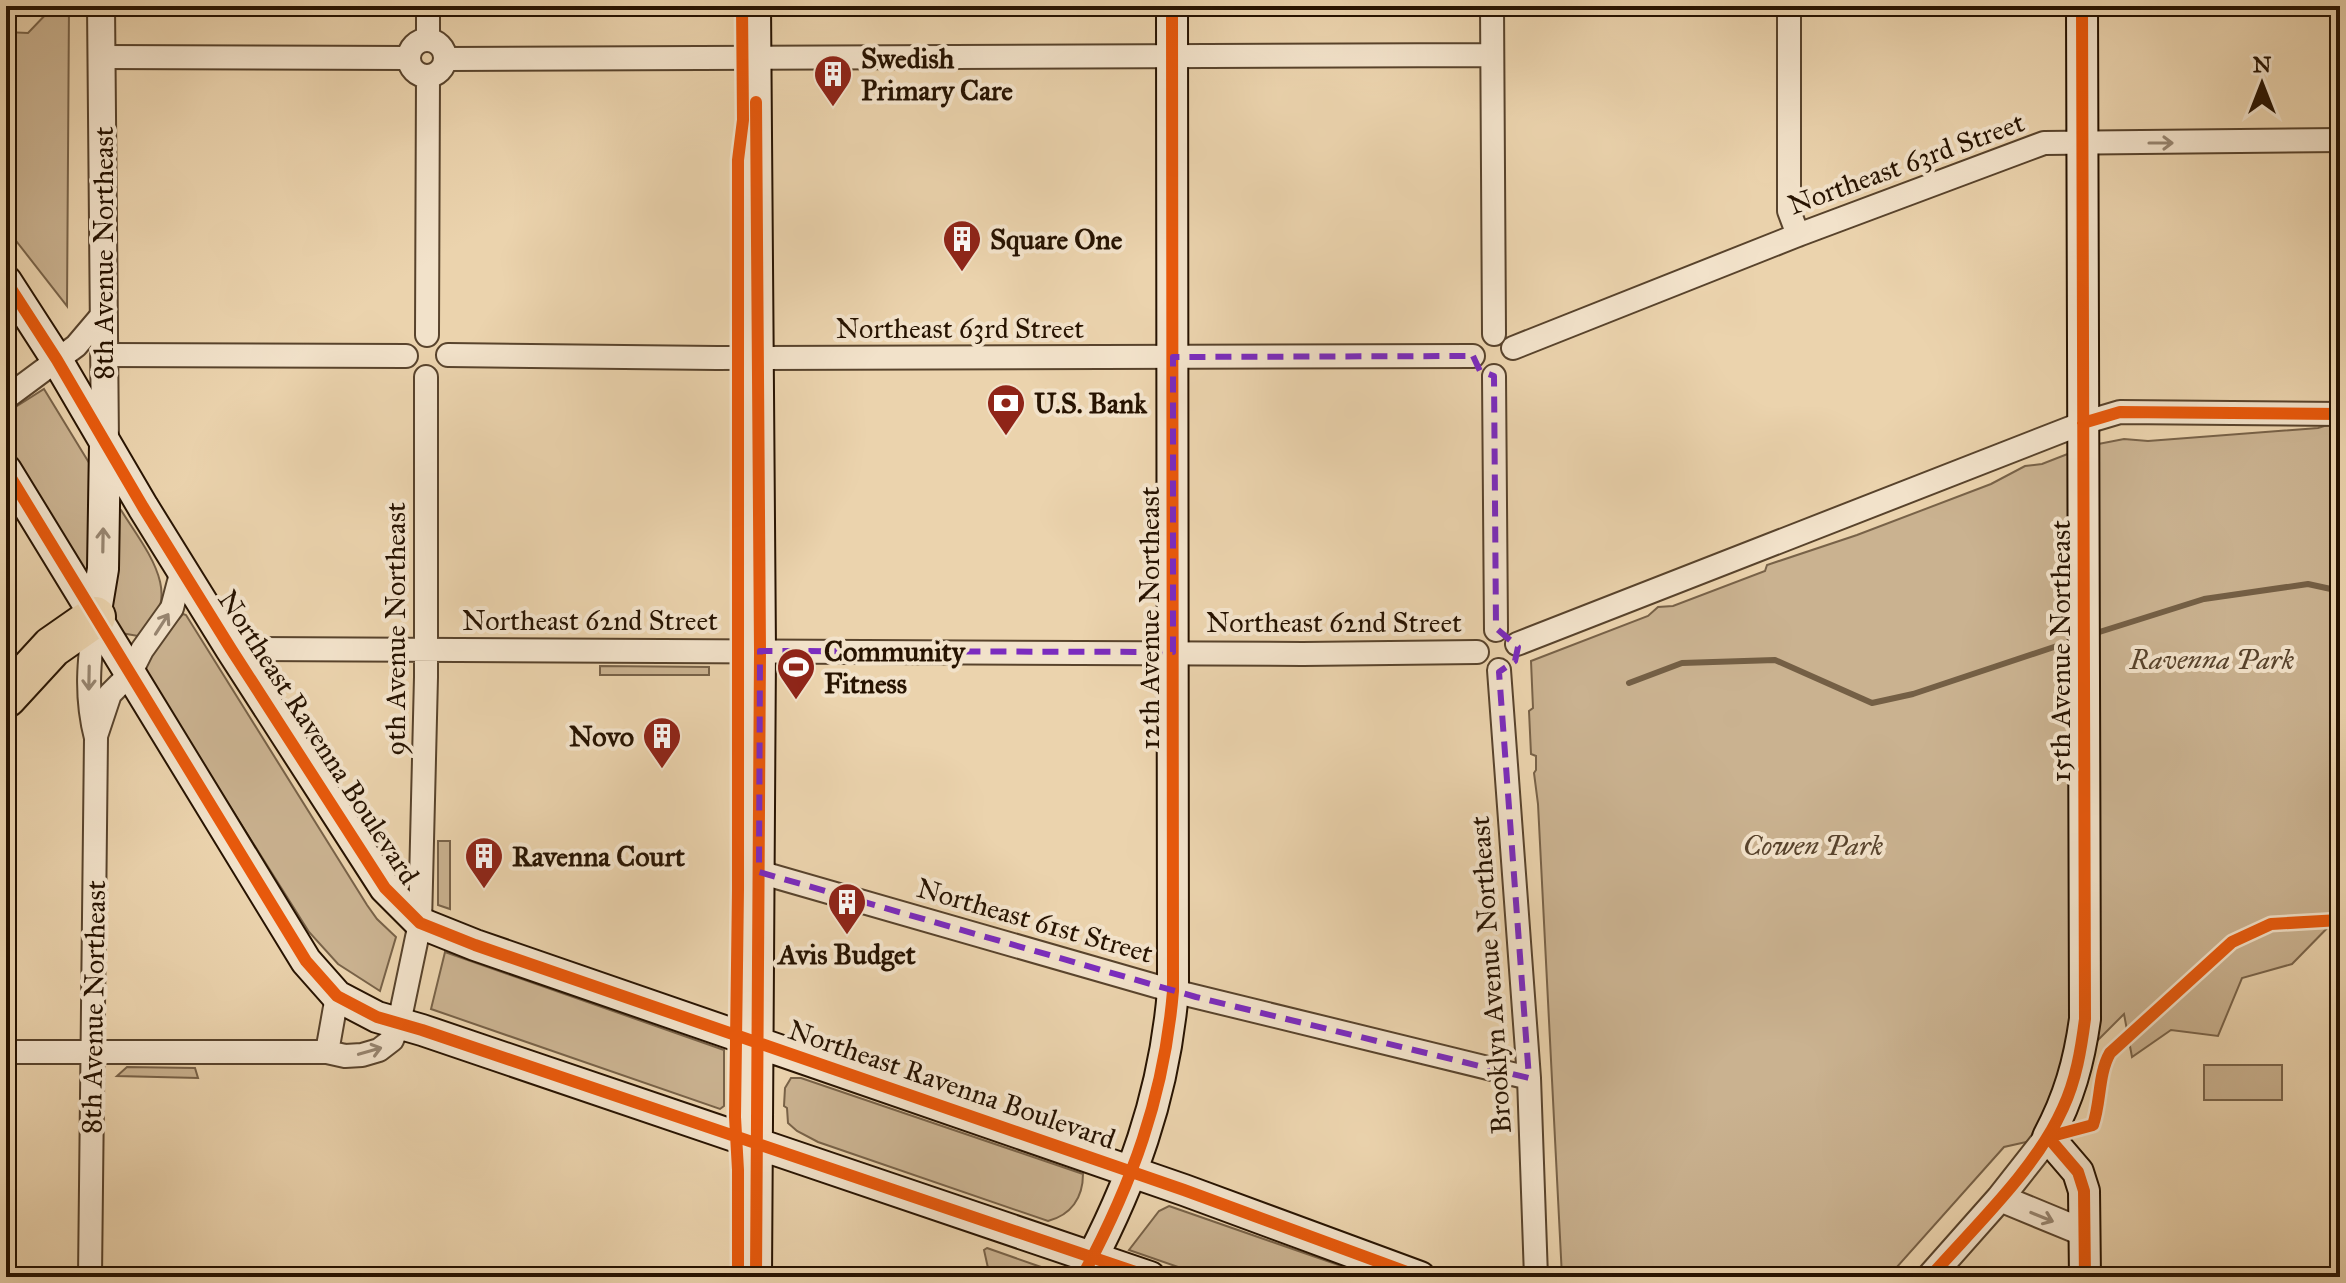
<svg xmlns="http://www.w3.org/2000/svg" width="2346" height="1283" font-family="'IM FELL Great Primer',serif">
  <rect width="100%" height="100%" fill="#ebd3ad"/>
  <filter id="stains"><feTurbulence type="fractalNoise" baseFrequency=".0025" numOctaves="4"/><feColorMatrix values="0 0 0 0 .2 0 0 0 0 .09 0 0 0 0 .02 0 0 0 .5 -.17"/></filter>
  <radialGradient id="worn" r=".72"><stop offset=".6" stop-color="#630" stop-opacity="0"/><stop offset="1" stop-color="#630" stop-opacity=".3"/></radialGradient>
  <path fill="#cab290" stroke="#786248" stroke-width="2" d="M 49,6 L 69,6 L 67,306 L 6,228 L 6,32 L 28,33 L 49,11 Z
    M 44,389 L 91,466 L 89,573 L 87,574 L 83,572 L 6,450 L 6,413 Z
    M 2340,421 L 2340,915 L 2292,964 L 2242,978 L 2218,1036 L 2171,1030 L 2132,1057 L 2124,1014 L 2079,1059 L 2048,1137 L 2004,1147 L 1888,1277 L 1562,1277 L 1538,804 L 1534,773 L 1536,770 L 1536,756 L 1531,754 L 1529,711 L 1533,708 L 1531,661 L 1648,616 L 1658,607 L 1673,606 L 1765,571 L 1767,565 L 1857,535 L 1991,484 L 2025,466 L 2042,464 L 2088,446 L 2124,439 L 2148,441 L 2318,428 Z
    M 118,509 L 121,510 C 145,549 189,598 138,636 L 121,633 L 105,605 Z
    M 183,614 L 186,615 L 367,905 L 377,919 L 396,937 L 380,991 L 338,964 L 309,932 L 144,670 L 145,657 Z
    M 600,666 L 709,667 L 709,675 L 600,675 Z
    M 438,841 L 450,841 L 450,909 L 438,905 Z
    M 445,952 L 724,1050 L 724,1106 L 720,1109 L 431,1009 Z
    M 2204,1065 L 2282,1065 L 2282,1100 L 2204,1100 Z
    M 127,1067 L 195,1068 L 198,1078 L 117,1076 Z
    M 791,1078 L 801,1078 L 1083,1174 C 1083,1198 1071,1215 1048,1221 L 818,1142 L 797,1131 L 788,1123 L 787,1108 L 784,1106 L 785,1088 Z
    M 1169,1206 L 1373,1277 L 1207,1277 L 1129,1250 L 1159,1211 Z
    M 987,1248 L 1041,1267 L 1039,1277 L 990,1277 L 984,1250 Z"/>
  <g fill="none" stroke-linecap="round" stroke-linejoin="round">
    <path stroke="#745f45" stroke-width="6" d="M 2093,634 L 2204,599 L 2308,584 L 2340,591
      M 1629,683 L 1682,663 L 1775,660 L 1872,703 L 1913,694 L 2075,640"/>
    <defs>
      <path id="minor" d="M 428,6 L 428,40
        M 1492,6 L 1494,334
        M 1789,6 L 1789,211 L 1798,235
        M409 58a18 18 0 1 1 36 0a18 18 0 1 1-36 0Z
        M 102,57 L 409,58
        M 446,59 L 1492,55
        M 427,335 L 428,76
        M 1513,348 L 1798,235 L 2044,143 L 2340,140
        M 104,355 L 406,356
        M 448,355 L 717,358 L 1473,356
        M 1494,376 L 1496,630
        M 6,398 L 76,346 L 104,313
        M 1517,644 L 2083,423 L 2120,412 L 2340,414
        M 231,649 L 1303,654 L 1477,652
        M 1499,670 L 1529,1078 L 1536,1277
        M 96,736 L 110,694 L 130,674 L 142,650 L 172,608 L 182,570
        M 759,872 L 1173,991 L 1529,1078
        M 6,1052 L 327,1052 L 345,1056 L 362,1055 L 379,1050 L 392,1040 L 399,1023 L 420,923 L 426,677 L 426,377
        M 327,1052 L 337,996
        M 90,1277 L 96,738 C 85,696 89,659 95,617"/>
      <path id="tertiary" d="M 101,6 L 105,443
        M 2000,1198 L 2085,1233
        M 1930,1277 L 2000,1198 L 2048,1137"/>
      <path id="secondary" d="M 755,6 L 760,651 L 756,1277
        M 2082,6 L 2085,1019 C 2079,1062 2069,1098 2048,1137 L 2078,1172 L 2084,1191 L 2085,1277
        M 6,281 L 57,360 L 143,507 L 231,649 L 385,888 L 420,923 L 475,945 L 1184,1190 L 1420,1277
        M 6,470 L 306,961 L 337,996 L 377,1017 L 422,1030 L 1150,1277
        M 95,617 L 103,569 L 105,444
        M 1082,1277 C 1132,1184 1164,1097 1173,991 L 1172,6"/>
      <path id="motorway" d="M 6,697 L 52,647 L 95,617"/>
    </defs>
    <use href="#minor" stroke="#58432c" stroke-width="26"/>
    <use href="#tertiary" stroke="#58432c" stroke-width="30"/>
    <use href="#secondary" stroke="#271301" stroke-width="34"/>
    <use href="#motorway" stroke="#271301" stroke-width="44"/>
    <use href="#minor" stroke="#f2e2ca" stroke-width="22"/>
    <use href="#tertiary" stroke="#f2e2ca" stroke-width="26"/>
    <use href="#secondary" stroke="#f2e2ca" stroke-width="30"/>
    <use href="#motorway" stroke="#ebd3ad" stroke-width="40"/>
    <defs>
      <path id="cycleway" d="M 756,102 L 760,651 L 756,1277
        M 6,281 L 57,360 L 143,507 L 231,649 L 385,888 L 420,923 L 475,945 L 1184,1190 L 1420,1277
        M 2083,423 L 2120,412 L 2340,414
        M 6,470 L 306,961 L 337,996 L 377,1017 L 422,1030 L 1150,1277
        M 2048,1137 L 2093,1125 C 2101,1102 2098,1074 2110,1053 L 2232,942 L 2271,924 L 2340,920
        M 2048,1137 L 2078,1172 L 2084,1191 L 2085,1277
        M 738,1277 L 738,1170 L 735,1117 L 738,890 L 738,160 L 743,120 L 742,6
        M 1082,1277 C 1132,1184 1164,1097 1173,991 L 1172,6
        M 1930,1277 C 1974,1227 2036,1169 2063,1108 C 2076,1080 2081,1050 2085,1019 L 2082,6"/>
    </defs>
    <use href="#cycleway" stroke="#f2e2ca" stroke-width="17"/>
    <use href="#cycleway" stroke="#e8590c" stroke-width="12"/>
  </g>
  <defs><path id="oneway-shaft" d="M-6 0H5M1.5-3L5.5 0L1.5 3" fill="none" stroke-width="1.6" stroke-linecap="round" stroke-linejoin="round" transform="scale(2)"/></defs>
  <g stroke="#978570">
    <use href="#oneway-shaft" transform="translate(2161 143)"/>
    <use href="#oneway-shaft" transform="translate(103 540) rotate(-89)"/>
    <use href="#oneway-shaft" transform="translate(162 624) rotate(-57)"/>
    <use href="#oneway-shaft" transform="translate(89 678) rotate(91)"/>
    <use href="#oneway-shaft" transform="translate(370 1051) rotate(-16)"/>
    <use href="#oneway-shaft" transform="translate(2042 1217) rotate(22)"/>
  </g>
  <path fill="none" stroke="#7b2cbf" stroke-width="6" stroke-dasharray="16 10" stroke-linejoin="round" d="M 1473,356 L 1480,371 L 1494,376 L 1496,628 L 1518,647 L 1515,661 L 1499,672 L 1529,1078 L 1196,997 L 759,872 L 760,651 L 1173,652 L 1173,357 Z"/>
  <defs>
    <symbol id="building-pin" viewBox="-11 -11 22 30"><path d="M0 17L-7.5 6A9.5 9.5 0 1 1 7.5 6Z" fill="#8f2418" stroke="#f2e2ca"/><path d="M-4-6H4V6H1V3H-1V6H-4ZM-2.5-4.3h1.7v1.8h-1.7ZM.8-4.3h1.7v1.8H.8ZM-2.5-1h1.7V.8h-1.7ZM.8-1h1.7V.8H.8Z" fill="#fff"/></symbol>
    <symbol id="bank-pin" viewBox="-11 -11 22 30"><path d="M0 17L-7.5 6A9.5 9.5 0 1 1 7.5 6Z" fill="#8f2418" stroke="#f2e2ca"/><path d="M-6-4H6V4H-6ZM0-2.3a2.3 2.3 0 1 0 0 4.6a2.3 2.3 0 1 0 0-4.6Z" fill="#fff"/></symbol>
    <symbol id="stadium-pin" viewBox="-11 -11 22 30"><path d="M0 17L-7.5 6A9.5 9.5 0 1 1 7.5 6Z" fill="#8f2418" stroke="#f2e2ca"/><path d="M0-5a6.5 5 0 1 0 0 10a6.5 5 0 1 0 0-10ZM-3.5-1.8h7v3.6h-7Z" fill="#fff"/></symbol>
  </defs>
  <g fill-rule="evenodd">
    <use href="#building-pin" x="811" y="52" width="44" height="60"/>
    <use href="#building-pin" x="940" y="217" width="44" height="60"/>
    <use href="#bank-pin" x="984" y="381" width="44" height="60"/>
    <use href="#stadium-pin" x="774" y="645" width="44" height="60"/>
    <use href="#building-pin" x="640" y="714" width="44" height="60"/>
    <use href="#building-pin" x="462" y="834" width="44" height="60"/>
    <use href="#building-pin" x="825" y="880" width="44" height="60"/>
  </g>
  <g text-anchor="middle" stroke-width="8" stroke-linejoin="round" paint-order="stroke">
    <g font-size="28" font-weight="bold" fill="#271301" stroke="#f2e2ca" text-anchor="start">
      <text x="861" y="68">Swedish<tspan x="861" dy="32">Primary Care</tspan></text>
      <text x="990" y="249">Square One</text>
      <text x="1034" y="413">U.S. Bank</text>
      <text x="824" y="661">Community<tspan x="824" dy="32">Fitness</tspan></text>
      <text x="634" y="746" text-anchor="end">Novo</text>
      <text x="512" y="866">Ravenna Court</text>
      <text x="847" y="964" text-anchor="middle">Avis Budget</text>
    </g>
    <g font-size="28" fill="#271301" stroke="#f2e2ca">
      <text transform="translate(1906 163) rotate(-20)" y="10">Northeast 63rd Street</text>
      <text transform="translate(103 253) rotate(-90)" y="10">8th Avenue Northeast</text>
      <text x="960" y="338">Northeast 63rd Street</text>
      <text transform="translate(1149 618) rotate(-90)" y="10">12th Avenue Northeast</text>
      <text x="590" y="630">Northeast 62nd Street</text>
      <text x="1334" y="632">Northeast 62nd Street</text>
      <text transform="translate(395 629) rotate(-90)" y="10">9th Avenue Northeast</text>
      <text transform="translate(2060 651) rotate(-90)" y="10">15th Avenue Northeast</text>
      <text transform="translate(319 737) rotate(57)" y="10">Northeast Ravenna Boulevard</text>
      <text transform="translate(1035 920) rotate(16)" y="10">Northeast 61st Street</text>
      <text transform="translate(1490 975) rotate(-94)" y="10">Brooklyn Avenue Northeast</text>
      <text transform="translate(93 1007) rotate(-89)" y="10">8th Avenue Northeast</text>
      <text transform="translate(952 1084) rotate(19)" y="10">Northeast Ravenna Boulevard</text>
    </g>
    <g font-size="28" font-style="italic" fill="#58432c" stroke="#f2e2ca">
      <text x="2212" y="669">Ravenna Park</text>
      <text x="1813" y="855">Cowen Park</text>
    </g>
  </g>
  <rect width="2346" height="1283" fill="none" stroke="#ebd3ad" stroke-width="32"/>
  <rect x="8" y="8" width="2330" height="1267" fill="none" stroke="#271301" stroke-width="4"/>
  <rect x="16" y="16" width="2314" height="1251" fill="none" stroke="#271301" stroke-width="2"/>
  <g transform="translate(2262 84)" stroke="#f2e2ca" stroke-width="6" paint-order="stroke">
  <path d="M0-6L14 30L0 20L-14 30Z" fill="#271301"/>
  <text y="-12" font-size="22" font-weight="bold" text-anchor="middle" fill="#271301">N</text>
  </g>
  <rect width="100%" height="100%" filter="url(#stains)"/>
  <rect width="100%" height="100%" fill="url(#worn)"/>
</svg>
